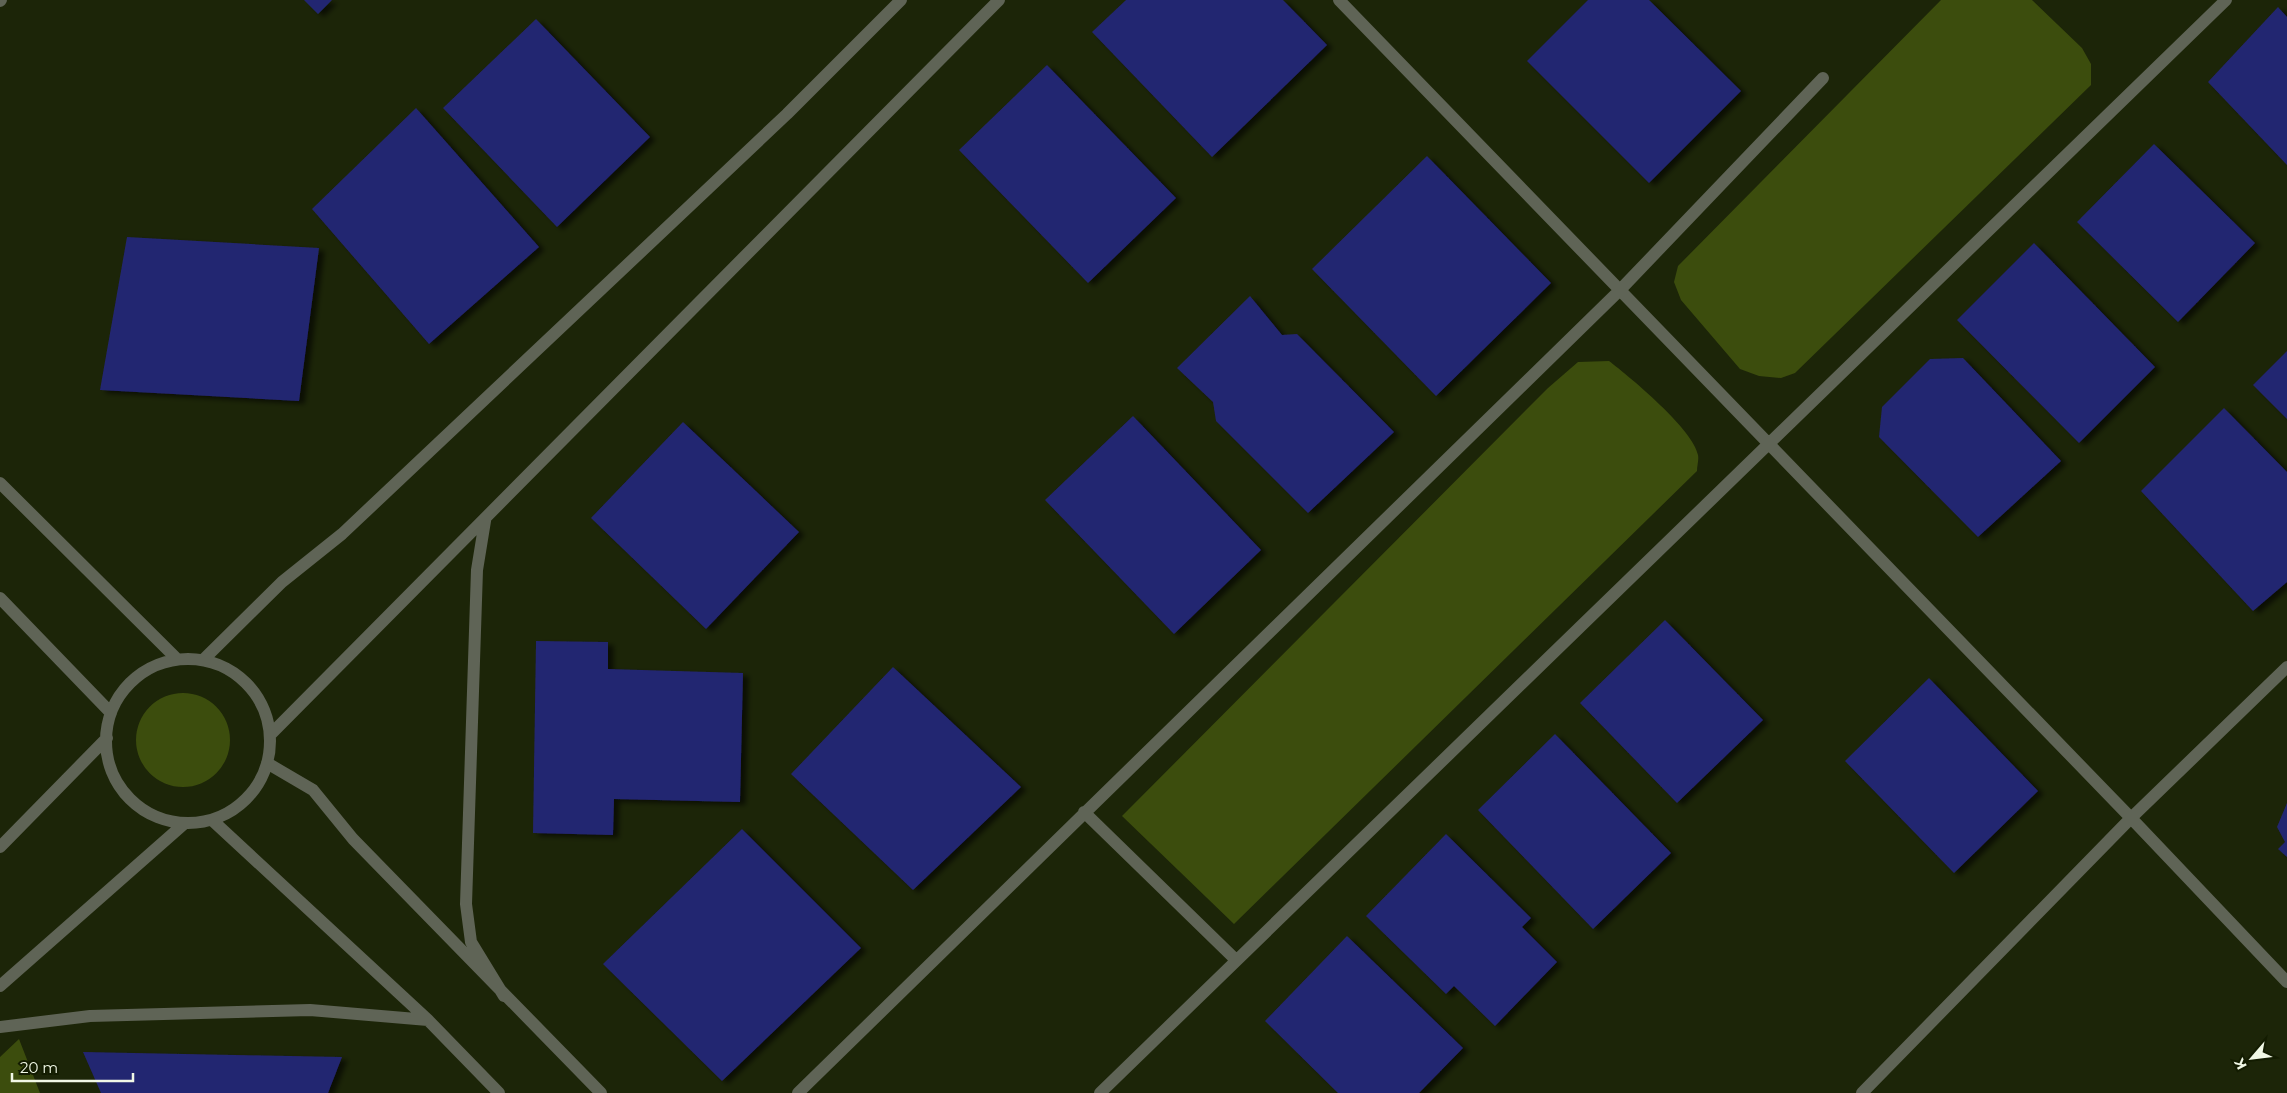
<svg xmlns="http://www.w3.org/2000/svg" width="2287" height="1093" font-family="Montserrat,sans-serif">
  <defs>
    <filter id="shadow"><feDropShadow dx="5.5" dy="3" stdDeviation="2.5" flood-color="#0009"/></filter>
  </defs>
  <rect width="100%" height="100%" fill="#1c2508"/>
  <path fill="#3c4d0d" d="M 1941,0 L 2032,0 L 2082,48 L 2091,64 L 2091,85 L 1795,373 L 1781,378 L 1759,376 L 1740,369 L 1681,300 L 1674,282 L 1678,266 Z
    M 1609,361 C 1630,377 1694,430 1698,455 C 1699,460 1697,466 1697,471 L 1234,924 L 1122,816 L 1548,388 L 1578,362 Z
    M136 740a47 47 0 1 1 94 0a47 47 0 1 1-94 0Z
    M 19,1039 L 40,1093 L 0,1093 L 0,1057 Z"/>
  <path fill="#242571" filter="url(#shadow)" d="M 304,0 L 332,0 L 318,14 Z
    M 1126,0 L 1283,0 L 1327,45 L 1212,157 L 1092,32 Z
    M 1588,0 L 1649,0 L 1741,91 L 1649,183 L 1527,61 Z
    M 2278,7 L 2287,17 L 2287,165 L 2208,82 Z
    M 536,19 L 650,137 L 557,227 L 443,108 Z
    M 1047,65 L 1176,198 L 1088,283 L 959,150 Z
    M 416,108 L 539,247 L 429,344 L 312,209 Z
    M 2154,144 L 2255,243 L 2178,322 L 2077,222 Z
    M 1427,156 L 1551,283 L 1436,396 L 1312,269 Z
    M 127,237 L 319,248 L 299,401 L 100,390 Z
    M 2034,243 L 2155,367 L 2079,443 L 1957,320 Z
    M 1250,296 L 1282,335 L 1297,334 L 1394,432 L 1308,513 L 1216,421 L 1213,402 L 1177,368 Z
    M 2287,351 L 2287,419 L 2253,385 Z
    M 1963,358 L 2061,461 L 1978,537 L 1879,437 L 1882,407 L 1930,359 Z
    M 2224,408 L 2287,472 L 2287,582 L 2253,611 L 2141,491 Z
    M 1133,416 L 1261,550 L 1174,634 L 1045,500 Z
    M 683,422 L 799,532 L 706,629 L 591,518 Z
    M 1665,620 L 1763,720 L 1677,803 L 1580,703 Z
    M 536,641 L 608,642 L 608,669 L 743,673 L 740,802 L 614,799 L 613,835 L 533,833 Z
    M 893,667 L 1021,787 L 913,890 L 791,774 Z
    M 1929,678 L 2038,791 L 1954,873 L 1845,761 Z
    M 1555,734 L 1671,853 L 1593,929 L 1478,810 Z
    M 2287,803 L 2287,857 L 2278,849 L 2285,842 L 2277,827 Z
    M 742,829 L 861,948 L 722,1081 L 603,964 Z
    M 1446,834 L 1531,918 L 1522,927 L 1557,962 L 1495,1026 L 1454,986 L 1446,994 L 1366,916 Z
    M 1347,936 L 1463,1048 L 1419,1093 L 1338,1093 L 1265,1021 Z
    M 83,1052 L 342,1057 L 328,1093 L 101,1093 Z"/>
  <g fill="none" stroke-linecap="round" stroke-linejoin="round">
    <path stroke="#5f6456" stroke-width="12" d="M 1339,0 L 2131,818 L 2287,982
      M 0,1 L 1,0
      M 0,483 L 177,659
      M 485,521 L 477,570 L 466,904 L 471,942 L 504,996
      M 0,598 L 111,713
      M106 741a82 82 0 1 1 164 0a82 82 0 1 1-164 0Z
      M 203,660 L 282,582 L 342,534 L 787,114 L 901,0
      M 270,735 L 999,0
      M 267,763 L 313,790 L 353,839 L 601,1093
      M 1084,812 L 1236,960
      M 212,820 L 428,1020 L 499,1093
      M 0,847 L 107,738
      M 0,986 L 185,823
      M 0,1027 L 90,1016 L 310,1010 L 428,1020
      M 798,1093 L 1620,290 L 1823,78
      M 1100,1093 L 2226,0
      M 1862,1093 L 2131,818 L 2287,667"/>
  </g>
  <g transform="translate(2252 1058) rotate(242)" stroke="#131c01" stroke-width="4" paint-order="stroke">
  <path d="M0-4L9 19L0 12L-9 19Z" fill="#f1f8e6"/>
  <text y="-8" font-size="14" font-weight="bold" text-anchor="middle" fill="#f1f8e6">K</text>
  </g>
  <path d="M12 1073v8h121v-8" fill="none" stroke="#f1f8e6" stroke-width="2.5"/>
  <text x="20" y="1073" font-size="15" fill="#f1f8e6" stroke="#131c01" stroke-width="4" paint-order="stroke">20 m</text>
</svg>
